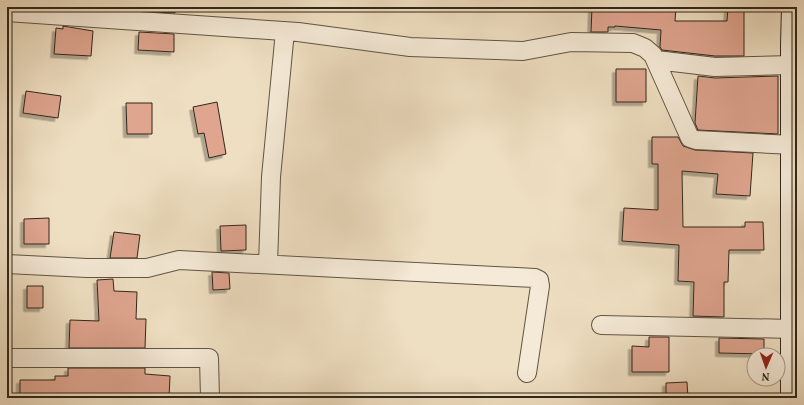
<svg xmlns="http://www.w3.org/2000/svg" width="804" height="405" font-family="Vollkorn,serif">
  <defs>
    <filter id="shadow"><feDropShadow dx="-3.5" dy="3.5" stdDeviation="0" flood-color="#0004"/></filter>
  </defs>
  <rect width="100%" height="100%" fill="#efdfc2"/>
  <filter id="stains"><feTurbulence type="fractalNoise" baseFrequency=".005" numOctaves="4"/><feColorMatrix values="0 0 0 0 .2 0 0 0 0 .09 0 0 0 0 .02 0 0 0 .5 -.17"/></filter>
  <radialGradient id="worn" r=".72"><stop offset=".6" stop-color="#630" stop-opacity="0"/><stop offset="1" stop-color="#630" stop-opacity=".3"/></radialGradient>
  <path fill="#dfa58f" stroke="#31271b" filter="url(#shadow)" d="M 153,7 L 175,7 L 175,13 L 153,12 Z
    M 592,7 L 676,7 L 675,21 L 727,21 L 728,7 L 744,7 L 744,56 L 715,56 L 662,50 L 660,47 L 661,30 L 615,26 L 615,27 L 608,27 L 608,32 L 591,32 Z
    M 63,26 L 93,31 L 91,56 L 54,54 L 56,28 L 63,29 Z
    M 139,32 L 174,34 L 174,52 L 138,50 Z
    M 616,69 L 646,69 L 646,102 L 616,102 Z
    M 698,76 L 715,78 L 778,76 L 778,134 L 698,130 L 695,123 Z
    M 26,91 L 61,96 L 58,118 L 23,113 Z
    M 217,102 L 226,154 L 209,158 L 204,133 L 198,134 L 193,107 Z
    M 126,103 L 152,103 L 152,134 L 127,134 Z
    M 652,137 L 678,137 L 683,146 L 695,150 L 753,153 L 750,196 L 716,194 L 718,174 L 682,171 L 683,227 L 745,227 L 745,222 L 763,222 L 764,250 L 729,250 L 728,282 L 724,282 L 724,317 L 693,316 L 694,282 L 678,281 L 679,245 L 622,241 L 624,208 L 658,210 L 658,164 L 652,164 Z
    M 49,218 L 49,244 L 24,244 L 24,219 Z
    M 246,225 L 246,250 L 221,251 L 220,226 Z
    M 114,232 L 140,235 L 137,258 L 110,258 Z
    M 212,272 L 229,273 L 230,289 L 213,290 Z
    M 113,279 L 114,291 L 137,292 L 136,319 L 146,319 L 145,348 L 69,348 L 70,320 L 99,321 L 97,280 Z
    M 27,286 L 43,286 L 43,308 L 27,308 Z
    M 649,337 L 669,337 L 669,372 L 632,372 L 632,346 L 649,347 Z
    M 719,338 L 764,339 L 764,354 L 719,353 Z
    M 68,368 L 145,368 L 145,374 L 170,376 L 169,398 L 20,398 L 20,380 L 55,380 L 55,376 L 68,376 Z
    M 687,382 L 688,398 L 666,398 L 666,383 Z"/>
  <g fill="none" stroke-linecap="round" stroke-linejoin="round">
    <defs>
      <path id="minor" d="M 7,12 L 298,32 L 410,47 L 523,51 L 571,42 L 633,43 L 645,48 L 653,55 L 690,138 L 696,140 L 793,145
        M 656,60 L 715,67 L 792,65
        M 7,264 L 87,268 L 147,268 L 179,260 L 535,278 L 539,280 L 540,286 L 527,373
        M 268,264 L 271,177 L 285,31
        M 601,325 L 792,329
        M 7,358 L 209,358 L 210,398"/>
      <path id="secondary" d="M 792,398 L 792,45 L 793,7"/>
    </defs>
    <use href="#minor" stroke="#605545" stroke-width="20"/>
    <use href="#secondary" stroke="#31271b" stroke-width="24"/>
    <use href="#minor" stroke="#f5ead7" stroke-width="18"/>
    <use href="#secondary" stroke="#f5ead7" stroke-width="22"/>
  </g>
  <rect width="804" height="405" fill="none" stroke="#efdfc2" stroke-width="24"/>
  <rect x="8" y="8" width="788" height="389" fill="none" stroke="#31271b" stroke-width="2"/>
  <rect x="12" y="12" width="780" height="381" fill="none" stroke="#31271b"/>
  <g transform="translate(766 367) rotate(182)"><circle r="19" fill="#f5ead7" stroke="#a79c8c"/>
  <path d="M0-3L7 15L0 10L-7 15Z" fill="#8f2418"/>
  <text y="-6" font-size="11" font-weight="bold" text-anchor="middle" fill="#31271b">N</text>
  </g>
  <rect width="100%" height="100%" filter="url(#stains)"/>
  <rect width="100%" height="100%" fill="url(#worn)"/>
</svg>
